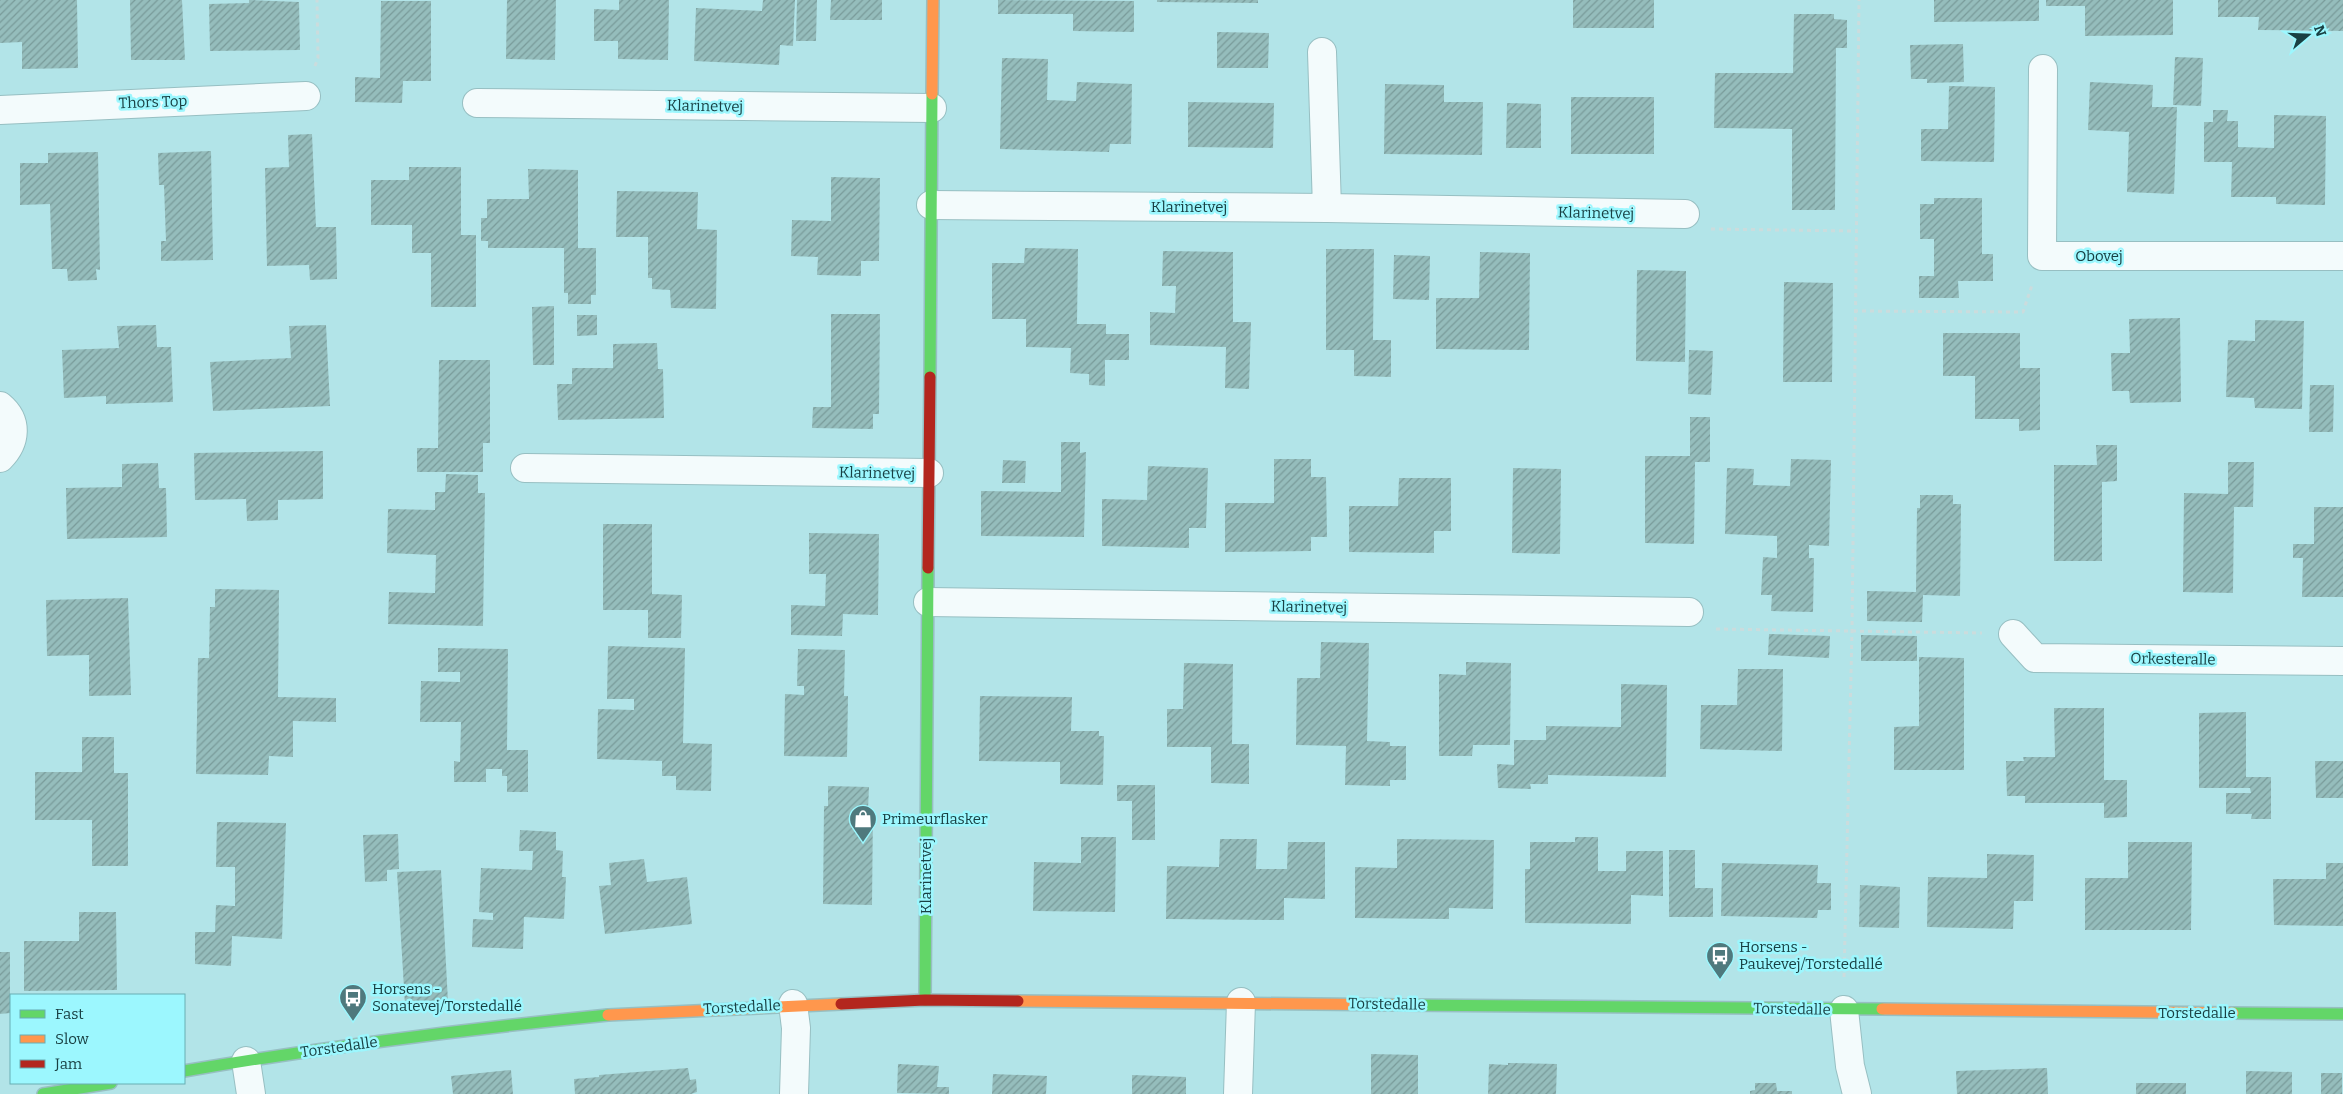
<svg xmlns="http://www.w3.org/2000/svg" width="2343" height="1094" font-family="Bitter,serif">
  <defs>
    <pattern id="building-hatch" width="6" height="6" patternUnits="userSpaceOnUse" patternTransform="scale(1.25)"><rect width="6" height="6" fill="#95bdbc"/><path d="M-1 1l2-2M0 6l6-6M5 7l2-2" fill="none" stroke="#799b9a"/></pattern>
  </defs>
  <rect width="100%" height="100%" fill="#b2e4e8"/>
  <path fill="url(#building-hatch)" d="M 0,0 L 77,0 L 78,68 L 22,69 L 22,42 L 0,43 Z
    M 130,0 L 182,0 L 185,60 L 131,60 Z
    M 249,0 L 299,2 L 300,50 L 210,51 L 209,4 L 249,3 Z
    M 507,0 L 556,0 L 555,60 L 506,59 Z
    M 619,0 L 669,0 L 668,60 L 618,59 L 618,41 L 594,41 L 594,9 L 619,10 Z
    M 763,0 L 795,0 L 793,46 L 780,45 L 779,65 L 694,61 L 696,8 L 762,11 Z
    M 797,0 L 817,0 L 816,41 L 796,41 Z
    M 831,0 L 882,0 L 882,20 L 830,20 Z
    M 998,0 L 1134,1 L 1134,32 L 1073,31 L 1073,14 L 998,14 Z
    M 1157,0 L 1258,0 L 1258,3 L 1157,2 Z
    M 1573,0 L 1654,0 L 1654,28 L 1573,28 Z
    M 1934,0 L 2039,0 L 2039,21 L 1934,22 Z
    M 2046,0 L 2173,0 L 2173,35 L 2085,36 L 2085,6 L 2046,6 Z
    M 2218,0 L 2343,0 L 2343,31 L 2258,30 L 2259,17 L 2218,17 Z
    M 381,1 L 431,1 L 431,81 L 403,81 L 402,103 L 355,102 L 355,77 L 380,78 Z
    M 1794,14 L 1834,14 L 1834,19 L 1847,20 L 1847,48 L 1836,48 L 1835,210 L 1792,210 L 1792,129 L 1714,128 L 1715,73 L 1793,73 Z
    M 1217,32 L 1269,33 L 1268,68 L 1217,68 Z
    M 1963,44 L 1964,82 L 1927,83 L 1927,79 L 1911,79 L 1910,45 Z
    M 2175,57 L 2203,58 L 2201,106 L 2173,105 Z
    M 1002,58 L 1048,59 L 1047,100 L 1076,101 L 1077,82 L 1132,84 L 1131,144 L 1110,144 L 1109,152 L 1000,149 Z
    M 2090,82 L 2153,85 L 2152,107 L 2177,107 L 2174,194 L 2127,192 L 2129,132 L 2088,130 Z
    M 1385,84 L 1444,85 L 1444,102 L 1483,102 L 1482,155 L 1384,154 Z
    M 1949,86 L 1995,87 L 1994,162 L 1921,161 L 1921,129 L 1948,129 Z
    M 1571,97 L 1654,97 L 1654,154 L 1571,154 Z
    M 1188,102 L 1274,103 L 1273,148 L 1188,147 Z
    M 1507,103 L 1541,104 L 1541,148 L 1506,148 Z
    M 2213,110 L 2228,110 L 2227,121 L 2238,121 L 2238,147 L 2274,148 L 2274,115 L 2326,116 L 2325,205 L 2276,204 L 2276,197 L 2231,197 L 2232,162 L 2204,162 L 2204,122 L 2213,122 Z
    M 312,134 L 316,227 L 336,227 L 337,279 L 310,280 L 309,265 L 267,266 L 265,168 L 289,167 L 288,135 Z
    M 211,151 L 213,260 L 161,261 L 161,241 L 166,241 L 164,185 L 159,185 L 158,153 Z
    M 98,152 L 100,270 L 96,269 L 97,280 L 68,281 L 67,269 L 52,269 L 50,204 L 20,205 L 20,163 L 48,163 L 48,153 Z
    M 409,167 L 461,167 L 461,235 L 476,235 L 476,307 L 431,307 L 431,253 L 412,253 L 412,225 L 371,225 L 371,180 L 409,180 Z
    M 528,169 L 578,170 L 578,248 L 596,248 L 596,295 L 591,295 L 591,304 L 568,304 L 568,293 L 564,293 L 564,248 L 488,248 L 488,241 L 481,241 L 481,218 L 487,218 L 487,199 L 529,199 Z
    M 831,177 L 880,178 L 879,261 L 861,261 L 861,276 L 817,275 L 818,257 L 791,256 L 792,220 L 831,221 Z
    M 617,191 L 698,192 L 697,229 L 717,230 L 716,309 L 671,308 L 670,290 L 652,289 L 652,278 L 648,278 L 648,237 L 616,237 Z
    M 1934,198 L 1982,198 L 1982,254 L 1993,254 L 1993,281 L 1958,281 L 1959,298 L 1919,298 L 1919,276 L 1934,276 L 1934,239 L 1920,239 L 1920,204 L 1934,204 Z
    M 1025,248 L 1078,249 L 1077,324 L 1106,324 L 1106,334 L 1129,334 L 1129,360 L 1105,360 L 1105,386 L 1089,385 L 1089,374 L 1070,373 L 1071,348 L 1026,347 L 1026,319 L 992,319 L 992,263 L 1024,263 Z
    M 1326,249 L 1374,249 L 1373,340 L 1391,340 L 1391,377 L 1354,376 L 1354,350 L 1326,350 Z
    M 1163,251 L 1233,252 L 1233,322 L 1251,322 L 1249,389 L 1225,388 L 1226,347 L 1150,345 L 1150,312 L 1175,313 L 1176,286 L 1162,286 Z
    M 1480,252 L 1530,253 L 1529,350 L 1436,349 L 1436,298 L 1479,298 Z
    M 1394,255 L 1430,256 L 1429,300 L 1393,299 Z
    M 1637,270 L 1686,271 L 1685,362 L 1636,361 Z
    M 1784,282 L 1833,283 L 1832,382 L 1783,382 Z
    M 554,306 L 554,365 L 533,365 L 532,307 Z
    M 831,314 L 880,314 L 879,414 L 873,414 L 873,429 L 812,428 L 813,407 L 831,407 Z
    M 577,315 L 597,315 L 597,335 L 577,336 Z
    M 2180,318 L 2181,402 L 2130,403 L 2129,391 L 2112,391 L 2111,353 L 2130,353 L 2129,319 Z
    M 2255,320 L 2304,321 L 2302,409 L 2255,408 L 2254,398 L 2226,397 L 2228,340 L 2255,341 Z
    M 156,325 L 157,347 L 171,347 L 173,402 L 106,404 L 106,396 L 64,398 L 62,350 L 119,348 L 117,326 Z
    M 326,325 L 330,406 L 213,411 L 210,362 L 291,358 L 289,326 Z
    M 1943,333 L 2020,333 L 2020,368 L 2040,368 L 2040,430 L 2019,431 L 2019,419 L 1975,419 L 1975,376 L 1943,376 Z
    M 657,343 L 658,369 L 663,369 L 664,418 L 558,420 L 557,384 L 572,384 L 572,368 L 613,368 L 613,344 Z
    M 1689,350 L 1713,351 L 1711,395 L 1688,394 Z
    M 439,360 L 490,360 L 490,443 L 483,443 L 483,472 L 417,472 L 417,448 L 438,448 Z
    M 2310,385 L 2334,385 L 2333,432 L 2309,432 Z
    M 1690,417 L 1710,417 L 1710,462 L 1695,462 L 1694,544 L 1645,543 L 1645,456 L 1690,456 Z
    M 1061,442 L 1080,442 L 1080,453 L 1086,452 L 1084,537 L 981,536 L 981,491 L 1061,492 Z
    M 2096,445 L 2117,445 L 2117,481 L 2102,482 L 2102,561 L 2054,561 L 2054,465 L 2097,465 Z
    M 323,451 L 323,499 L 278,500 L 278,520 L 247,521 L 246,499 L 195,500 L 194,453 Z
    M 1274,459 L 1311,459 L 1311,477 L 1326,477 L 1327,537 L 1311,537 L 1311,551 L 1225,552 L 1225,503 L 1274,503 Z
    M 1791,459 L 1831,460 L 1829,546 L 1809,545 L 1809,558 L 1814,558 L 1813,612 L 1771,611 L 1772,595 L 1761,595 L 1763,557 L 1777,558 L 1777,536 L 1725,534 L 1727,468 L 1754,469 L 1753,485 L 1790,486 Z
    M 1003,460 L 1026,461 L 1025,483 L 1002,483 Z
    M 2228,462 L 2254,462 L 2253,507 L 2234,507 L 2233,593 L 2183,592 L 2184,493 L 2228,494 Z
    M 158,463 L 159,488 L 166,488 L 167,537 L 67,539 L 66,488 L 122,487 L 122,464 Z
    M 1148,466 L 1208,468 L 1206,528 L 1189,528 L 1189,548 L 1102,546 L 1102,499 L 1147,500 Z
    M 1513,468 L 1561,469 L 1560,554 L 1512,553 Z
    M 446,474 L 478,475 L 478,493 L 485,493 L 483,626 L 388,624 L 389,592 L 435,593 L 436,555 L 387,553 L 388,509 L 435,510 L 435,492 L 445,492 Z
    M 1399,478 L 1451,478 L 1451,531 L 1434,531 L 1434,553 L 1349,552 L 1349,506 L 1398,506 Z
    M 1920,495 L 1953,495 L 1953,504 L 1961,504 L 1960,596 L 1923,595 L 1922,622 L 1867,621 L 1867,591 L 1916,592 L 1917,508 L 1920,508 Z
    M 2314,507 L 2343,507 L 2343,597 L 2302,597 L 2303,558 L 2293,558 L 2293,544 L 2314,544 Z
    M 603,524 L 652,524 L 652,594 L 682,595 L 681,638 L 648,638 L 648,610 L 603,610 Z
    M 809,533 L 879,534 L 878,615 L 843,614 L 842,636 L 791,635 L 791,605 L 825,606 L 826,574 L 809,574 Z
    M 215,589 L 279,590 L 278,697 L 336,698 L 336,722 L 293,721 L 293,757 L 269,756 L 268,775 L 196,774 L 198,658 L 209,658 L 210,607 L 215,607 Z
    M 128,598 L 131,695 L 89,696 L 89,655 L 47,656 L 46,600 Z
    M 1769,634 L 1830,636 L 1829,658 L 1768,655 Z
    M 1861,635 L 1917,636 L 1917,661 L 1861,661 Z
    M 1321,642 L 1369,643 L 1367,741 L 1390,742 L 1390,746 L 1406,746 L 1406,780 L 1390,780 L 1390,786 L 1345,785 L 1346,746 L 1296,745 L 1297,678 L 1320,678 Z
    M 608,646 L 685,648 L 683,743 L 712,744 L 711,791 L 676,790 L 676,776 L 662,776 L 662,761 L 597,759 L 598,709 L 634,710 L 634,699 L 607,699 Z
    M 438,648 L 508,649 L 507,750 L 528,750 L 528,792 L 507,792 L 507,776 L 502,776 L 502,769 L 486,769 L 486,782 L 454,782 L 454,761 L 460,762 L 461,722 L 420,722 L 421,681 L 460,682 L 460,672 L 438,672 Z
    M 798,649 L 845,650 L 844,696 L 848,696 L 847,757 L 784,756 L 785,694 L 804,695 L 804,686 L 797,686 Z
    M 1919,657 L 1964,658 L 1964,770 L 1894,770 L 1894,727 L 1919,726 Z
    M 1466,662 L 1511,663 L 1510,745 L 1473,745 L 1472,756 L 1439,756 L 1439,674 L 1466,675 Z
    M 1184,663 L 1233,664 L 1232,744 L 1249,744 L 1249,784 L 1211,783 L 1211,747 L 1167,747 L 1167,709 L 1183,709 Z
    M 1738,669 L 1783,669 L 1782,751 L 1700,749 L 1701,705 L 1737,705 Z
    M 1621,684 L 1667,685 L 1666,777 L 1548,775 L 1548,784 L 1530,784 L 1531,789 L 1498,788 L 1497,764 L 1514,765 L 1514,740 L 1546,740 L 1546,726 L 1621,727 Z
    M 980,696 L 1072,697 L 1071,731 L 1099,731 L 1099,736 L 1104,736 L 1103,785 L 1060,784 L 1060,762 L 979,761 Z
    M 2054,708 L 2104,708 L 2104,780 L 2127,780 L 2127,817 L 2104,818 L 2104,803 L 2025,803 L 2025,796 L 2007,796 L 2006,761 L 2024,761 L 2023,757 L 2055,757 Z
    M 2246,712 L 2246,777 L 2271,777 L 2271,819 L 2251,819 L 2252,814 L 2226,814 L 2226,793 L 2251,793 L 2250,788 L 2199,788 L 2199,713 Z
    M 82,737 L 114,737 L 114,773 L 128,773 L 128,866 L 92,866 L 92,820 L 35,820 L 35,772 L 82,772 Z
    M 2315,761 L 2343,761 L 2343,798 L 2316,798 Z
    M 1117,785 L 1155,785 L 1155,840 L 1132,840 L 1132,801 L 1117,801 Z
    M 828,786 L 869,787 L 868,809 L 873,809 L 872,905 L 823,904 L 824,806 L 828,806 Z
    M 217,822 L 286,823 L 282,939 L 232,936 L 231,966 L 195,964 L 195,932 L 215,932 L 216,905 L 235,906 L 235,867 L 216,867 Z
    M 520,830 L 556,832 L 556,850 L 563,851 L 562,877 L 566,877 L 564,919 L 524,917 L 523,949 L 472,947 L 473,919 L 493,920 L 493,913 L 479,912 L 481,868 L 532,870 L 533,851 L 519,851 Z
    M 398,834 L 399,869 L 387,870 L 387,881 L 365,882 L 363,835 Z
    M 1081,837 L 1116,837 L 1115,912 L 1033,911 L 1034,862 L 1081,863 Z
    M 1575,837 L 1598,837 L 1598,871 L 1626,871 L 1626,851 L 1663,851 L 1663,896 L 1631,895 L 1631,924 L 1525,923 L 1525,869 L 1530,869 L 1530,842 L 1575,842 Z
    M 1220,839 L 1257,839 L 1256,869 L 1287,869 L 1288,842 L 1325,842 L 1325,899 L 1284,898 L 1284,920 L 1166,919 L 1167,866 L 1219,867 Z
    M 1397,839 L 1494,840 L 1493,909 L 1449,908 L 1449,919 L 1355,918 L 1355,867 L 1397,868 Z
    M 2128,842 L 2192,842 L 2191,930 L 2085,930 L 2085,878 L 2128,878 Z
    M 1669,850 L 1695,850 L 1695,888 L 1713,888 L 1713,917 L 1669,917 Z
    M 1987,854 L 2034,855 L 2033,901 L 2014,901 L 2013,929 L 1927,927 L 1928,877 L 1987,878 Z
    M 644,859 L 647,882 L 687,877 L 692,924 L 605,934 L 599,886 L 611,885 L 609,863 Z
    M 1722,863 L 1818,865 L 1817,883 L 1831,883 L 1831,910 L 1818,910 L 1817,918 L 1721,916 Z
    M 2326,863 L 2343,863 L 2343,926 L 2274,925 L 2273,879 L 2326,879 Z
    M 441,870 L 448,1002 L 405,1005 L 397,872 Z
    M 1860,885 L 1900,887 L 1899,928 L 1859,927 Z
    M 79,912 L 116,912 L 117,990 L 24,991 L 24,941 L 79,941 Z
    M 0,952 L 10,952 L 10,1013 L 0,1014 Z
    M 1371,1054 L 1418,1055 L 1418,1094 L 1371,1094 Z
    M 1508,1063 L 1557,1064 L 1556,1094 L 1488,1094 L 1489,1064 L 1508,1065 Z
    M 898,1064 L 939,1066 L 937,1087 L 949,1087 L 949,1094 L 897,1093 Z
    M 688,1068 L 690,1080 L 696,1079 L 697,1092 L 691,1094 L 575,1094 L 574,1079 L 599,1077 L 599,1075 Z
    M 2047,1068 L 2048,1094 L 1957,1094 L 1956,1071 Z
    M 511,1070 L 513,1094 L 453,1094 L 451,1076 Z
    M 2246,1071 L 2292,1072 L 2292,1094 L 2246,1094 Z
    M 2321,1073 L 2342,1073 L 2342,1094 L 2321,1094 Z
    M 993,1074 L 1047,1076 L 1046,1094 L 992,1094 Z
    M 1132,1075 L 1186,1077 L 1186,1094 L 1132,1094 Z
    M 1755,1083 L 1776,1083 L 1777,1091 L 1792,1091 L 1792,1094 L 1750,1094 L 1750,1091 L 1755,1090 Z
    M 2136,1083 L 2186,1083 L 2186,1094 L 2136,1094 Z"/>
  <g fill="none" stroke-linecap="round" stroke-linejoin="round">
    <defs>
      <path id="street" d="M 1322,52 L 1327,208
        M 2043,69 L 2042,256 L 2343,256
        M 477,103 L 932,108
        M 0,110 L 306,96
        M 931,205 L 1327,208 L 1685,214
        M 0,406 C 18,421 16,442 0,458
        M 525,468 L 929,473
        M 928,602 L 1689,612
        M 2013,634 L 2035,658 L 2343,661
        M 793,1004 L 796,1028 L 794,1094
        M 1844,1010 L 1850,1066 L 1857,1094
        M 246,1061 L 251,1094
        M 1238,1094 L 1241,1002"/>
      <path id="fast" d="M 930,377 L 932,94
        M 925,1000 L 928,568
        M 1404,1005 L 1882,1009
        M 2233,1013 L 2343,1014
        M 184,1071 C 325,1047 466,1029 608,1015
        M 43,1094 L 111,1083"/>
      <path id="slow" d="M 932,94 L 933,0
        M 1018,1001 L 1404,1005
        M 1882,1009 L 2233,1013
        M 608,1015 L 841,1004"/>
      <path id="jam" d="M 928,568 L 930,377
        M 841,1004 L 925,1000 L 1018,1001"/>
    </defs>
    <use href="#street" stroke="#97bfc2" stroke-width="30"/>
    <use href="#fast" stroke="#97bfc2" stroke-width="14"/>
    <use href="#slow" stroke="#97bfc2" stroke-width="14"/>
    <use href="#jam" stroke="#97bfc2" stroke-width="14"/>
    <path stroke="#cbdcdd" stroke-width="3" stroke-dasharray="4 4" stroke-linecap="butt" d="M 315,66 L 318,58 L 317,0
      M 1711,229 L 1855,231
      M 1854,311 L 2023,312 L 2032,285
      M 1716,629 L 1982,633
      M 1844,977 L 1852,631 L 1859,0"/>
    <use href="#street" stroke="#f3fbfc" stroke-width="28"/>
    <use href="#fast" stroke="#63d668" stroke-width="11"/>
    <use href="#slow" stroke="#ff974d" stroke-width="11"/>
    <use href="#jam" stroke="#b3261e" stroke-width="11"/>
  </g>
  <defs>
    <symbol id="shop-pin" viewBox="-11 -11 22 30"><path d="M0 17L-7.5 6A9.5 9.5 0 1 1 7.5 6Z" fill="#4f797d" stroke="#9cf7fe"/><path d="M-5-2.5h2.3a2.7 3.5 0 0 1 5.4 0H5L5.5 6h-11ZM-1.5-2.5h3a1.5 2.3 0 0 0-3 0Z" fill="#fff"/></symbol>
    <symbol id="bus-pin" viewBox="-11 -11 22 30"><path d="M0 17L-7.5 6A9.5 9.5 0 1 1 7.5 6Z" fill="#4f797d" stroke="#9cf7fe"/><path d="M-5-6H5V4H4V6H2V4H-2V6H-4V4H-5ZM-3.5-4V0h7V-4ZM-3.5 1.2v1.5H-2V1.2ZM2 1.2v1.5H3.5V1.2Z" fill="#fff"/></symbol>
  </defs>
  <g fill-rule="evenodd">
    <use href="#shop-pin" x="847" y="803" width="32" height="43"/>
    <use href="#bus-pin" x="1704" y="940" width="32" height="43"/>
    <use href="#bus-pin" x="337" y="982" width="32" height="43"/>
  </g>
  <g text-anchor="middle" stroke-width="5" stroke-linejoin="round" paint-order="stroke">
    <g font-size="15" fill="#194043" stroke="#9cf7fe">
      <text transform="translate(153 102) rotate(-2)" y="5">Thors Top</text>
      <text transform="translate(705 106) rotate(1)" y="5">Klarinetvej</text>
      <text x="1189" y="212">Klarinetvej</text>
      <text transform="translate(1596 213) rotate(1)" y="5">Klarinetvej</text>
      <text x="2099" y="261">Obovej</text>
      <text transform="translate(877 473) rotate(1)" y="5">Klarinetvej</text>
      <text transform="translate(1309 607) rotate(1)" y="5">Klarinetvej</text>
      <text transform="translate(2173 659) rotate(1)" y="5">Orkesteralle</text>
      <text transform="translate(926 876) rotate(-90)" y="5">Klarinetvej</text>
      <text transform="translate(1387 1004) rotate(1)" y="5">Torstedalle</text>
      <text transform="translate(742 1007) rotate(-3)" y="5">Torstedalle</text>
      <text transform="translate(1792 1009) rotate(1)" y="5">Torstedalle</text>
      <text x="2197" y="1018">Torstedalle</text>
      <text transform="translate(339 1047) rotate(-8)" y="5">Torstedalle</text>
    </g>
    <g font-size="15" fill="#194043" stroke="#9cf7fe" text-anchor="start">
      <text x="882" y="824">Primeurflasker</text>
      <text x="1739" y="952">Horsens -<tspan x="1739" dy="17">Paukevej/Torstedallé</tspan></text>
      <text x="372" y="994">Horsens -<tspan x="372" dy="17">Sonatevej/Torstedallé</tspan></text>
    </g>
  </g>
  <rect x="10" y="994" width="175" height="90" fill="#9cf7fe" stroke="#68aeb3"/>
  <rect x="20" y="1010" width="25" height="8" fill="#63d668" stroke="#68aeb3"/>
  <text x="55" y="1019" font-size="15" fill="#194043">Fast</text>
  <rect x="20" y="1035" width="25" height="8" fill="#ff974d" stroke="#68aeb3"/>
  <text x="55" y="1044" font-size="15" fill="#194043">Slow</text>
  <rect x="20" y="1060" width="25" height="8" fill="#b3261e" stroke="#68aeb3"/>
  <text x="55" y="1069" font-size="15" fill="#194043">Jam</text>
  <g transform="translate(2308 35) rotate(71)" stroke="#9cf7fe" stroke-width="4" paint-order="stroke">
  <path d="M0-4L9 19L0 12L-9 19Z" fill="#194043"/>
  <text y="-8" font-size="14" font-weight="bold" text-anchor="middle" fill="#194043">N</text>
  </g>
</svg>
